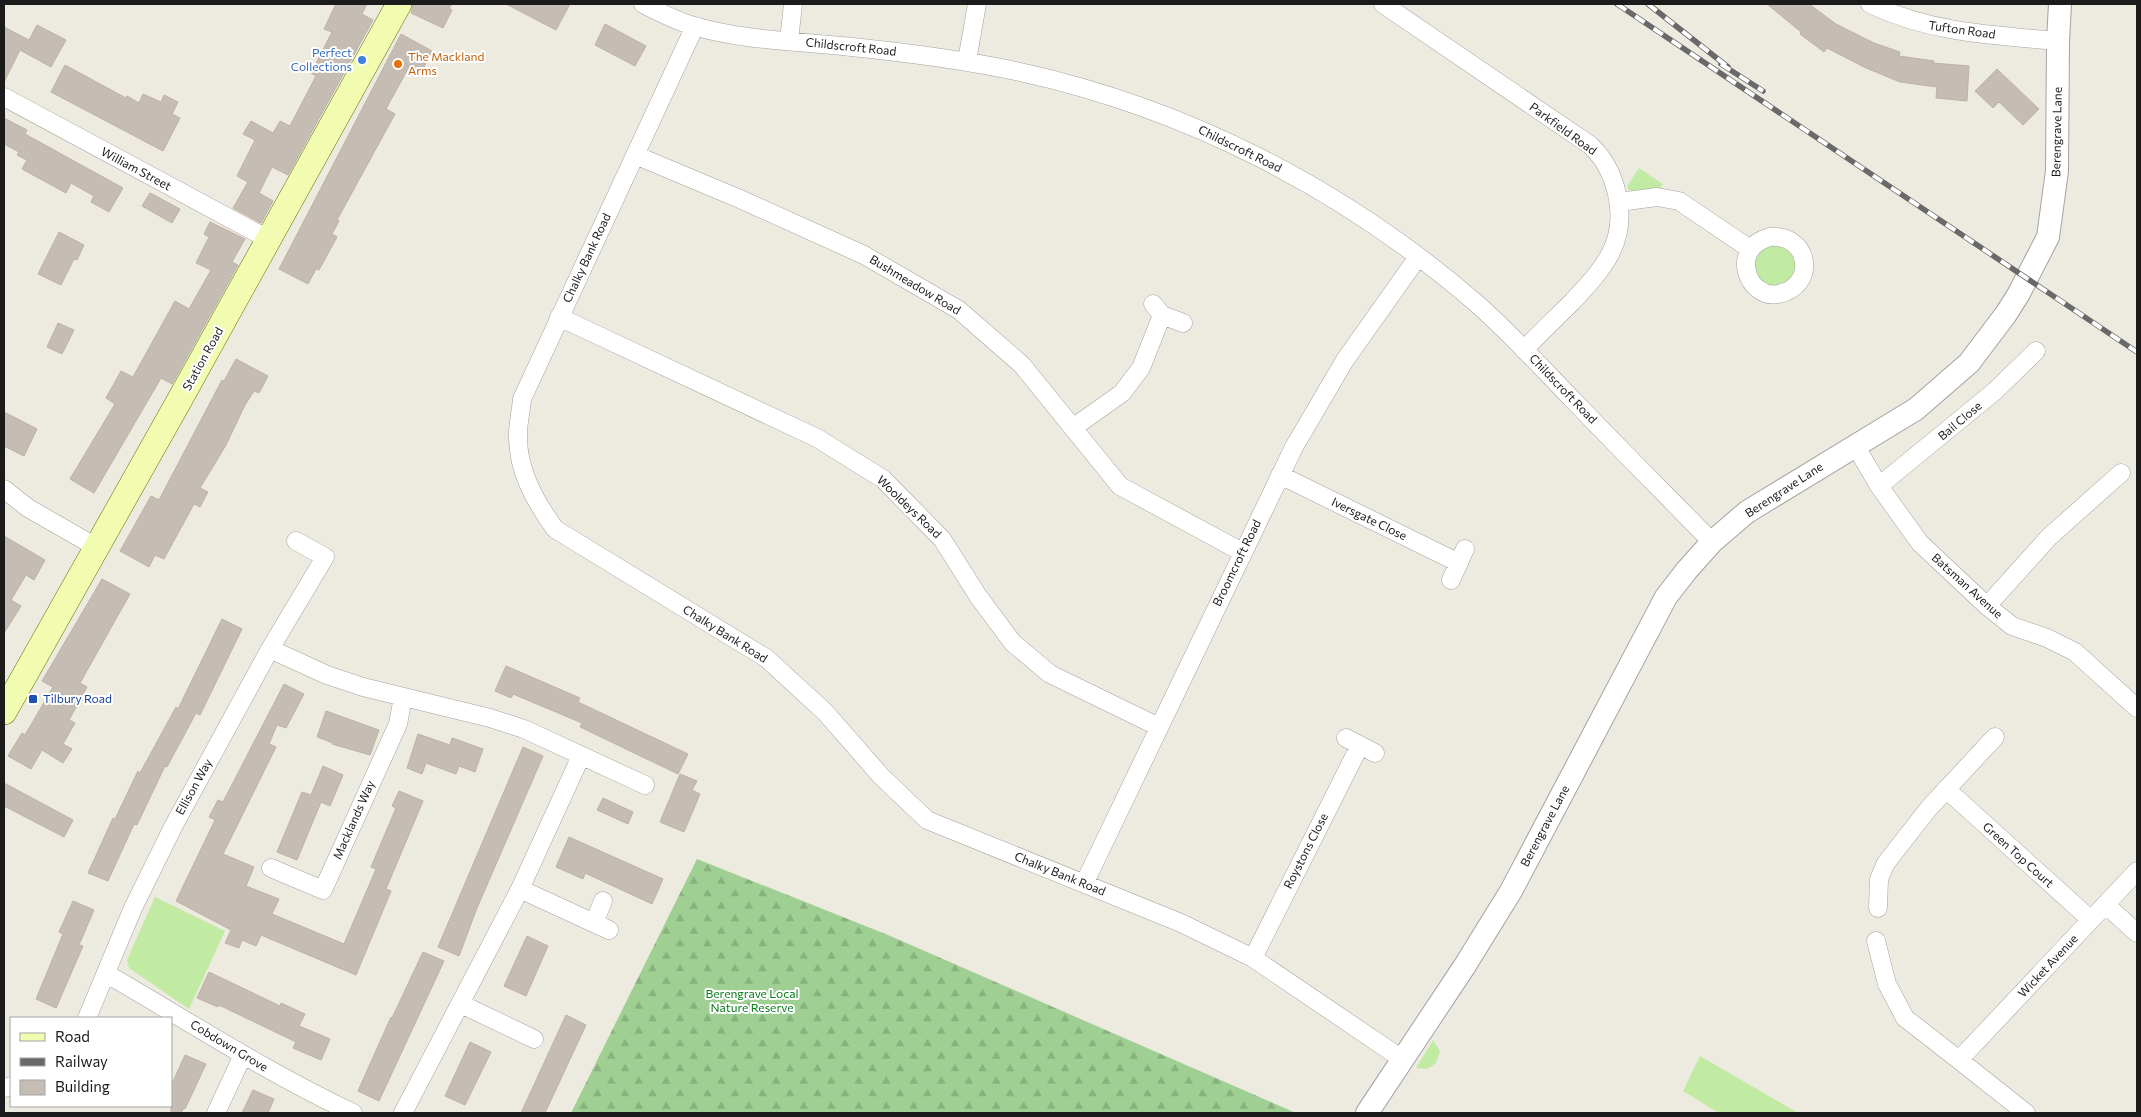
<svg xmlns="http://www.w3.org/2000/svg" width="2141" height="1117" font-family="Commissioner,sans-serif">
  <defs>
    <pattern id="forest-firs" width="22" height="20" patternUnits="userSpaceOnUse" patternTransform="scale(1.25)"><rect width="22" height="20" fill="#a0cf93"/><path d="M5 1l3.5 6h-7zM16 11l3.5 6h-7z" fill="#89b17e"/></pattern>
  </defs>
  <rect width="100%" height="100%" fill="#edeae0"/>
  <path fill="#c1eba3" d="M 1639,168 L 1663,184 L 1657,193 L 1628,190 L 1628,185 Z
    M 1773,242 L 1795,251 L 1797,275 L 1778,289 L 1757,281 C 1750,254 1749,256 1773,242 Z
    M 155,897 L 225,931 L 189,1009 L 129,968 L 127,960 Z
    M 1433,1040 L 1440,1051 L 1436,1063 L 1427,1069 L 1416,1068 Z
    M 1700,1056 L 1798,1113 L 1719,1113 L 1683,1091 Z"/>
  <path fill="url(#forest-firs)" d="M 697,859 L 888,935 L 1296,1113 L 571,1113 Z"/>
  <path fill="#c5bdb3" stroke="#bfb1a2" d="M 336,4 L 367,4 L 362,14 L 373,20 L 288,175 L 272,167 L 259,193 L 273,201 L 261,223 L 233,208 L 248,182 L 237,176 L 255,140 L 243,134 L 251,121 L 273,133 L 280,121 L 290,126 L 316,76 L 311,73 L 332,32 L 324,29 Z
    M 413,4 L 452,4 L 449,8 L 452,10 L 443,28 L 411,13 Z
    M 506,4 L 570,4 L 556,30 Z
    M 1767,4 L 1809,4 L 1836,24 L 1874,43 L 1900,52 L 1899,56 L 1934,61 L 1933,63 L 1969,66 L 1967,101 L 1936,98 L 1937,87 L 1900,82 L 1866,68 L 1827,48 L 1824,52 L 1800,34 L 1801,32 Z
    M 605,24 L 646,46 L 635,66 L 595,45 Z
    M 37,25 L 66,40 L 51,67 L 20,50 L 4,82 L 4,27 L 29,40 Z
    M 401,34 L 432,51 L 422,71 L 410,65 L 386,109 L 395,114 L 337,220 L 339,221 L 332,234 L 337,237 L 319,270 L 316,269 L 308,284 L 279,269 Z
    M 65,65 L 126,98 L 127,96 L 139,103 L 143,94 L 161,102 L 164,95 L 178,102 L 172,114 L 180,118 L 163,151 L 51,92 Z
    M 1997,69 L 2039,109 L 2023,125 L 1999,102 L 1993,108 L 1975,91 Z
    M 4,118 L 27,130 L 25,134 L 123,188 L 109,212 L 91,202 L 94,196 L 71,183 L 66,193 L 22,169 L 27,160 L 17,155 L 19,152 L 4,144 Z
    M 150,193 L 180,209 L 172,223 L 142,206 Z
    M 210,222 L 245,239 L 232,262 L 238,265 L 172,384 L 161,378 L 94,493 L 70,479 L 115,404 L 106,398 L 121,371 L 133,377 L 175,301 L 189,309 L 211,270 L 196,263 L 209,237 L 204,234 Z
    M 59,232 L 84,245 L 77,260 L 74,259 L 61,285 L 38,274 Z
    M 58,323 L 74,330 L 62,354 L 47,347 Z
    M 236,359 L 268,376 L 259,393 L 254,391 L 245,405 L 226,445 L 200,488 L 208,492 L 200,507 L 194,504 L 164,559 L 155,555 L 149,567 L 120,551 L 151,496 L 159,500 L 222,380 L 224,381 Z
    M 4,412 L 37,429 L 24,456 L 4,446 Z
    M 4,536 L 45,560 L 34,580 L 26,575 L 11,600 L 21,606 L 4,633 Z
    M 102,579 L 130,594 L 80,683 L 87,687 L 69,720 L 75,723 L 63,744 L 72,749 L 63,763 L 42,750 L 31,769 L 8,756 L 22,733 L 25,735 L 53,687 L 42,681 Z
    M 222,619 L 242,629 L 200,715 L 196,713 L 167,767 L 165,766 L 137,825 L 134,824 L 108,881 L 88,873 L 113,818 L 115,819 L 138,771 L 140,773 L 176,707 L 178,709 Z
    M 506,666 L 580,698 L 578,702 L 688,754 L 678,774 L 580,727 L 582,723 L 513,694 L 511,698 L 495,691 Z
    M 284,684 L 304,694 L 286,728 L 277,725 L 269,744 L 276,747 L 223,854 L 254,867 L 246,886 L 279,899 L 272,914 L 344,944 L 376,869 L 371,867 L 396,808 L 392,806 L 399,791 L 423,801 L 386,889 L 391,891 L 356,975 L 261,935 L 256,946 L 242,940 L 239,948 L 225,943 L 231,930 L 176,901 L 215,820 L 209,817 L 218,800 L 223,802 Z
    M 326,711 L 379,730 L 370,755 L 332,744 L 333,743 L 317,737 Z
    M 418,734 L 450,745 L 452,738 L 483,749 L 475,772 L 459,766 L 456,774 L 426,763 L 422,774 L 407,768 Z
    M 523,747 L 543,756 L 477,908 L 459,956 L 438,947 Z
    M 323,766 L 343,775 L 330,806 L 321,802 L 297,860 L 277,852 L 302,792 L 311,795 Z
    M 680,774 L 697,781 L 692,790 L 700,794 L 684,832 L 660,822 Z
    M 4,783 L 73,820 L 64,837 L 4,806 Z
    M 603,798 L 633,812 L 628,824 L 597,810 Z
    M 569,837 L 663,879 L 652,904 L 585,873 L 583,879 L 556,867 Z
    M 73,901 L 94,910 L 79,945 L 83,946 L 56,1008 L 36,999 L 63,934 L 59,932 Z
    M 527,936 L 548,946 L 526,996 L 504,986 Z
    M 423,952 L 444,961 L 379,1101 L 358,1091 L 391,1017 L 392,1018 Z
    M 209,972 L 280,1006 L 281,1003 L 305,1014 L 299,1026 L 330,1039 L 321,1060 L 293,1048 L 296,1042 L 219,1005 L 218,1007 L 197,998 Z
    M 566,1015 L 586,1025 L 545,1113 L 521,1113 Z
    M 470,1042 L 491,1052 L 465,1105 L 445,1096 Z
    M 185,1055 L 206,1064 L 185,1109 L 184,1108 L 181,1113 L 171,1113 L 171,1086 Z
    M 253,1090 L 274,1099 L 268,1113 L 242,1113 Z"/>
  <g fill="none" stroke-linecap="round" stroke-linejoin="round">
    <defs>
      <path id="minor" d="M 643,4 C 659,12 676,21 694,26 C 741,40 793,41 842,46 C 902,52 961,59 1020,72 C 1189,109 1345,190 1476,303 C 1510,333 1541,367 1573,400 C 1619,448 1666,495 1712,542
        M 1383,4 L 1590,145 C 1604,158 1613,176 1617,194 C 1628,242 1603,269 1573,301 C 1557,317 1540,333 1524,350
        M 1870,4 C 1932,33 1990,35 2058,41
        M 695,26 L 522,399 C 521,411 518,423 518,434 C 517,470 535,501 555,529 L 766,658 L 825,712 L 881,776 L 927,820 L 1181,923 L 1253,958 L 1402,1059
        M 789,41 L 793,4
        M 967,61 L 977,4
        M 4,97 L 270,240
        M 635,155 L 740,199 L 864,255 L 959,310 L 1022,365 L 1120,486 L 1242,552
        M 1619,202 L 1657,197 L 1679,201 L 1750,249
        M 1770,237 C 1811,234 1817,287 1778,294 C 1748,300 1728,248 1770,237 Z
        M 1153,304 L 1162,315 L 1183,323
        M 559,317 L 817,438 L 883,479 L 942,539 L 978,596 L 1013,643 L 1050,674 L 1159,727
        M 1074,427 L 1122,393 L 1141,368 L 1162,315
        M 1855,445 L 1879,486 L 1920,543 L 1987,606 L 2012,626 L 2047,638 L 2075,652 L 2137,708
        M 1280,475 L 1459,563
        M 1879,486 L 1995,391 L 2036,351
        M 4,489 L 28,508 L 96,547
        M 1451,580 L 1465,549
        M 1987,606 L 2049,537 L 2121,473
        M 270,649 L 327,675 L 363,687 L 490,718 L 524,729 L 645,785
        M 1346,738 L 1375,753
        M 1946,789 L 2091,920
        M 271,868 L 323,890 L 398,724 L 403,697
        M 1084,884 L 1294,447 L 1345,360 L 1418,257
        M 520,889 L 609,930
        M 2106,905 L 2137,933
        M 1878,908 L 1879,879 L 1886,863 L 1929,808 L 1995,737
        M 594,923 L 603,901
        M 1876,941 L 1887,984 L 1905,1018 L 1959,1060 L 2137,871
        M 1253,958 L 1360,745
        M 107,974 C 188,1021 268,1073 353,1113
        M 461,1004 L 534,1039
        M 87,1018 L 133,908 L 174,825 L 270,649 L 325,557 L 296,541
        M 1959,1060 L 2026,1113
        M 4,1088 L 11,1086
        M 216,1113 L 243,1055
        M 403,1113 L 520,889 L 581,756"/>
      <path id="tertiary" d="M 1367,1113 L 1464,967 L 1511,891 L 1666,597 L 1687,570 L 1712,542 L 1747,512 L 1916,409 L 1969,363 L 2006,314 L 2018,295 L 2048,237 L 2057,171 L 2058,41 L 2060,4"/>
      <path id="secondary" d="M 4,712 L 179,401 L 399,4"/>
    </defs>
    <use href="#minor" stroke="#a2a2a2" stroke-width="19"/>
    <use href="#tertiary" stroke="#a2a2a2" stroke-width="24"/>
    <use href="#secondary" stroke="#5f7401" stroke-width="26"/>
    <use href="#minor" stroke="#fff" stroke-width="18"/>
    <use href="#tertiary" stroke="#fff" stroke-width="22"/>
    <use href="#secondary" stroke="#f2fcb0" stroke-width="25"/>
    <defs>
      <path id="rail" d="M 1617,4 L 2137,352
        M 1648,4 L 1728,67
        M 1721,64 L 1763,91"/>
    </defs>
    <use href="#rail" stroke="#696969" stroke-width="5.5"/>
    <use href="#rail" stroke="#fff" stroke-width="4" stroke-dasharray="11" stroke-linecap="butt"/>
  </g>
  <circle fill="#3f7fe0" stroke="#fff" stroke-width="2" cx="362" cy="60" r="5"/>
  <circle fill="#e8710a" stroke="#fff" stroke-width="2" cx="398" cy="64" r="5"/>
  <rect fill="#1a4fb4" stroke="#fff" stroke-width="2" x="28" y="694" width="10" height="10" rx="2.5"/>
  <g text-anchor="middle" stroke-width="4" stroke-linejoin="round" paint-order="stroke">
    <g font-size="12" fill="#1b1b1b" stroke="#fff">
      <text transform="translate(1962 30) rotate(8)" y="4">Tufton Road</text>
      <text transform="translate(851 47) rotate(6)" y="4">Childscroft Road</text>
      <text transform="translate(1563 129) rotate(36)" y="4">Parkfield Road</text>
      <text transform="translate(2057 132) rotate(-89)" y="4">Berengrave Lane</text>
      <text transform="translate(1240 149) rotate(26)" y="4">Childscroft Road</text>
      <text transform="translate(136 169) rotate(28)" y="4">William Street</text>
      <text transform="translate(587 258) rotate(-65)" y="4">Chalky Bank Road</text>
      <text transform="translate(915 285) rotate(31)" y="4">Bushmeadow Road</text>
      <text transform="translate(203 359) rotate(-61)" y="4">Station Road</text>
      <text transform="translate(1563 389) rotate(46)" y="4">Childscroft Road</text>
      <text transform="translate(1960 421) rotate(-40)" y="4">Bail Close</text>
      <text transform="translate(1784 490) rotate(-33)" y="4">Berengrave Lane</text>
      <text transform="translate(909 507) rotate(44)" y="4">Wooldeys Road</text>
      <text transform="translate(1369 519) rotate(26)" y="4">Iversgate Close</text>
      <text transform="translate(1237 563) rotate(-64)" y="4">Broomcroft Road</text>
      <text transform="translate(1967 586) rotate(42)" y="4">Batsman Avenue</text>
      <text transform="translate(725 634) rotate(32)" y="4">Chalky Bank Road</text>
      <text transform="translate(194 787) rotate(-61)" y="4">Ellison Way</text>
      <text transform="translate(354 820) rotate(-66)" y="4">Macklands Way</text>
      <text transform="translate(1545 826) rotate(-62)" y="4">Berengrave Lane</text>
      <text transform="translate(1306 851) rotate(-63)" y="4">Roystons Close</text>
      <text transform="translate(2018 855) rotate(42)" y="4">Green Top Court</text>
      <text transform="translate(1060 874) rotate(22)" y="4">Chalky Bank Road</text>
      <text transform="translate(2048 966) rotate(-47)" y="4">Wicket Avenue</text>
      <text transform="translate(229 1046) rotate(31)" y="4">Cobdown Grove</text>
    </g>
    <g font-size="12" fill="#366cbe" stroke="#fff" text-anchor="end">
      <text x="352" y="57">Perfect<tspan x="352" dy="14">Collections</tspan></text>
    </g>
    <g font-size="12" fill="#c56008" stroke="#fff" text-anchor="start">
      <text x="408" y="61">The Mackland<tspan x="408" dy="14">Arms</tspan></text>
    </g>
    <g font-size="12" fill="#164399" stroke="#fff" text-anchor="start">
      <text x="43" y="703">Tilbury Road</text>
    </g>
    <g font-size="12" fill="#077c1a" stroke="#fff">
      <text x="752" y="998">Berengrave Local<tspan x="752" dy="14">Nature Reserve</tspan></text>
    </g>
  </g>
  <rect width="2141" height="1117" fill="none" stroke="#1b1b1b" stroke-width="10"/>
  <rect x="10" y="1017" width="162" height="90" fill="#ffffff" stroke="#a4a4a4"/>
  <rect x="20" y="1033" width="25" height="8" fill="#f2fcb0" stroke="#a4a4a4"/>
  <text x="55" y="1042" font-size="15" fill="#1b1b1b">Road</text>
  <rect x="20" y="1058" width="25" height="8" fill="#696969" stroke="#a4a4a4"/>
  <text x="55" y="1067" font-size="15" fill="#1b1b1b">Railway</text>
  <rect x="20" y="1080" width="25" height="15" fill="#c5bdb3" stroke="#a4a4a4"/>
  <text x="55" y="1092" font-size="15" fill="#1b1b1b">Building</text>
</svg>
